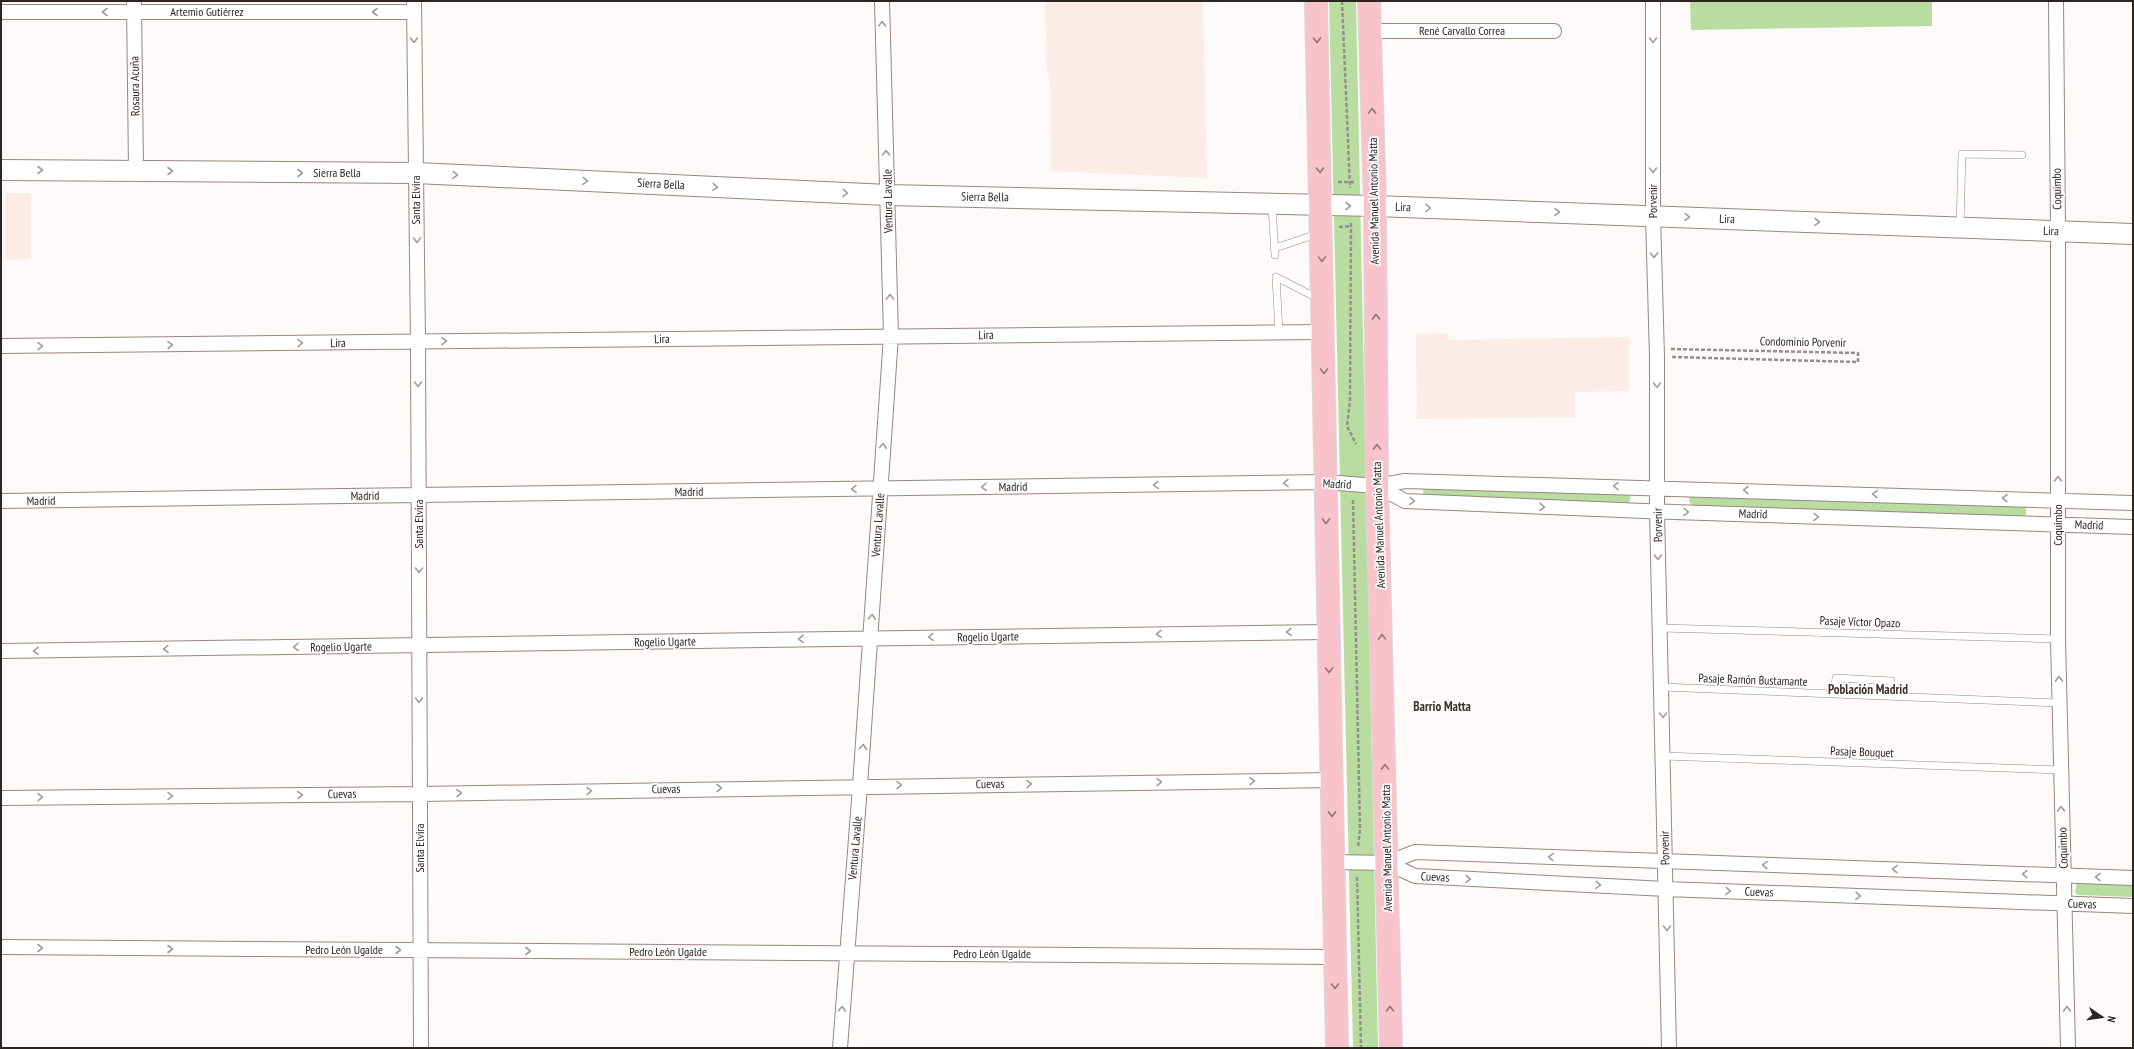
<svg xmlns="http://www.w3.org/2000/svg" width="2134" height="1049" font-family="'PT Sans Narrow',sans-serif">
  <rect width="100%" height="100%" fill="#fefaf9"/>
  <path fill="#fdece5" d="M 1045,1 L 1203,1 L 1207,178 L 1051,171 L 1050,74 L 1047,74 Z
    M 5,193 L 31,193 L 31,259 L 5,260 Z
    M 1448,333 L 1449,340 L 1629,337 L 1629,391 L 1575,392 L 1575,417 L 1417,419 L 1416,334 Z"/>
  <path fill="#b9dda1" d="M 1329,1 L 1356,1 L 1378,1048 L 1353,1048 Z
    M 1690,1 L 1932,1 L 1932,26 L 1691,30 Z
    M 1425,485 L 1631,492 L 1630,501 L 1626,504 L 1424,496 L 1423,489 Z
    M 1690,493 L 2026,506 L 2026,515 L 2021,517 L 1694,506 L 1690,504 L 1689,497 Z
    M 2077,882 L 2133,883 L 2133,897 L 2078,895 L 2075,893 Z"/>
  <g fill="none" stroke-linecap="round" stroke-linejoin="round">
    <defs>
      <path id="service" d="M 1272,205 L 1275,255
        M 1960,226 L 1962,154 L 2022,155
        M 1275,248 L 1317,234
        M 1276,277 L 1279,332
        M 1276,277 L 1319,299
        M 1661,628 L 2058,639
        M 1662,687 L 2059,703
        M 1834,694 L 1836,678 L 1891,681 L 1891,696
        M 1663,756 L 2060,770"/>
      <path id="minor" d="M 134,1 L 136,171
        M 414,1 L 418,342 L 421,1048
        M 1653,1 L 1653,216 L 1657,357 L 1657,511 L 1669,1048
        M 2056,1 L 2058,231 L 2058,639 L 2068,1048
        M 1,12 L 414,12
        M 1370,31 L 1554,31
        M 1,346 L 1324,332
        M 1377,486 L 1405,501 L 1644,511 L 2133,527
        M 1,501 L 1325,482 L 1377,486 L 1405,481 L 2133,503
        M 1,651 L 1328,632
        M 1,798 L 420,794 L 1331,780
        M 1333,862 L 1387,863 L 1415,876 L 1666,889 L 2133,906
        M 1387,863 L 1415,852 L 2133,878
        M 1,947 L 1335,957
        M 840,1048 L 860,786 L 891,336 L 882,1"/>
      <path id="secondary" d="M 1,170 L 416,173 L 888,195 L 1375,206 L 2133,234"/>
      <path id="primary" d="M 1316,1 L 1337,1048
        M 1369,1 L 1375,206 L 1377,486 L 1391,1048"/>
    </defs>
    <use href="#service" stroke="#99867f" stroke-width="8"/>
    <use href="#minor" stroke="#99867f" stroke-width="16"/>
    <use href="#secondary" stroke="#99867f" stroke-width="22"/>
    <use href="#primary" stroke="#d9d8d7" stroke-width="24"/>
    <path stroke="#948e8c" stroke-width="2.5" stroke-dasharray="4 2" stroke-linecap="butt" d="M 1342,1 L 1350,188
      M 1338,182 L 1355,182
      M 1351,223 L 1350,401 L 1347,426 L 1356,444
      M 1339,227 L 1352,226
      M 1671,349 L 1858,353 L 1858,362 L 1672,357
      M 1353,500 L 1360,829 L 1358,848
      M 1357,877 L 1361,1048"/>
    <use href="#service" stroke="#fff" stroke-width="7"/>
    <use href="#minor" stroke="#fff" stroke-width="14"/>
    <use href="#secondary" stroke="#fff" stroke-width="20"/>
    <use href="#primary" stroke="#f8c3ca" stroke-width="22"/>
  </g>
  <defs><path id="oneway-chevron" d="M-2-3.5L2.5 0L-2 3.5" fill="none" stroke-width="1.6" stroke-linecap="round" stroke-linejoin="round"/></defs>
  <g stroke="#a09d9c">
    <use href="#oneway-chevron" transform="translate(105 12) rotate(-180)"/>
    <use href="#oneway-chevron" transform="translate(375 12) rotate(-180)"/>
    <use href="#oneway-chevron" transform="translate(882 24) rotate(-92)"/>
    <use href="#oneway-chevron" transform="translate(414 40) rotate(89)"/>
    <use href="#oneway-chevron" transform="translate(1653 40) rotate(90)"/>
    <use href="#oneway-chevron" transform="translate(886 153) rotate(-92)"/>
    <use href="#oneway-chevron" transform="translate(40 170)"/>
    <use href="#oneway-chevron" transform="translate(1653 170) rotate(90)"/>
    <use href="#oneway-chevron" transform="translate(170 171)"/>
    <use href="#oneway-chevron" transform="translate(300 173)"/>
    <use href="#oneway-chevron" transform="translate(455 175) rotate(3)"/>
    <use href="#oneway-chevron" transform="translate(585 181) rotate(3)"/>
    <use href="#oneway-chevron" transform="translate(715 187) rotate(3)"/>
    <use href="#oneway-chevron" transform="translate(845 193) rotate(3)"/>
    <use href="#oneway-chevron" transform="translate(1348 206)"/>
    <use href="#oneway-chevron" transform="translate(1428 208) rotate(2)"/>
    <use href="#oneway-chevron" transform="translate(1557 212) rotate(2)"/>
    <use href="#oneway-chevron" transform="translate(1687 217) rotate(2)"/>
    <use href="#oneway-chevron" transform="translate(1817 222) rotate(2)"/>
    <use href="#oneway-chevron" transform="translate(417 240) rotate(90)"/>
    <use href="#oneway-chevron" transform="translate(1654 255) rotate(89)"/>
    <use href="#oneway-chevron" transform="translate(890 297) rotate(-91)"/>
    <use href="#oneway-chevron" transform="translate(444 341) rotate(-1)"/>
    <use href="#oneway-chevron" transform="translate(300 343) rotate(-1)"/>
    <use href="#oneway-chevron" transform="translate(170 345) rotate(-1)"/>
    <use href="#oneway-chevron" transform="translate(40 346) rotate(-1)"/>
    <use href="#oneway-chevron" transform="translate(418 384) rotate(90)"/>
    <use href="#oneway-chevron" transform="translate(1657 385) rotate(89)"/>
    <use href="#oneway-chevron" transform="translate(883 446) rotate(-86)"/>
    <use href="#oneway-chevron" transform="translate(2058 479) rotate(-90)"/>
    <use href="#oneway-chevron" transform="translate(1286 483) rotate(179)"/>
    <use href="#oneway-chevron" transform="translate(1156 485) rotate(179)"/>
    <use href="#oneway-chevron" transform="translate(1616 486) rotate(-179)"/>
    <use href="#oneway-chevron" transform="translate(984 487) rotate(179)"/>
    <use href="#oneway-chevron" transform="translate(854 489) rotate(179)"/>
    <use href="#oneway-chevron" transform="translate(1746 490) rotate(-178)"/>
    <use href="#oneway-chevron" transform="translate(1875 494) rotate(-178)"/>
    <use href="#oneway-chevron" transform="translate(2005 498) rotate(-178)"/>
    <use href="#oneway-chevron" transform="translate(1412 501) rotate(2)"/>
    <use href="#oneway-chevron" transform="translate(1542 507) rotate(2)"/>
    <use href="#oneway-chevron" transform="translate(1686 512) rotate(2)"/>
    <use href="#oneway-chevron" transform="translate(1816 517) rotate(2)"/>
    <use href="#oneway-chevron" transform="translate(1658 557) rotate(88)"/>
    <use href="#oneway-chevron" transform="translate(419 570) rotate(90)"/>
    <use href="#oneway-chevron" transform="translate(872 617) rotate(-86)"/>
    <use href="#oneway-chevron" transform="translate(1289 632) rotate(179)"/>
    <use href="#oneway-chevron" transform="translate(1159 634) rotate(179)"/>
    <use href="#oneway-chevron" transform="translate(931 637) rotate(179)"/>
    <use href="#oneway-chevron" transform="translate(801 639) rotate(179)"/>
    <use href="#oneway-chevron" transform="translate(296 647) rotate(179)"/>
    <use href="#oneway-chevron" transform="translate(166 649) rotate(179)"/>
    <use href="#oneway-chevron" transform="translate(36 651) rotate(179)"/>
    <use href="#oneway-chevron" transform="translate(2059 679) rotate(-91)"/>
    <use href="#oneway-chevron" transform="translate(419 700) rotate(90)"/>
    <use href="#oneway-chevron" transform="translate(1663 715) rotate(89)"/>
    <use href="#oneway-chevron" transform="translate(863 747) rotate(-86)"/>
    <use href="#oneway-chevron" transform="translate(1252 781) rotate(-1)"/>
    <use href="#oneway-chevron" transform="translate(1159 782) rotate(-1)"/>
    <use href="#oneway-chevron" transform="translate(1029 784) rotate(-1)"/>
    <use href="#oneway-chevron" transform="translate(899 785) rotate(-1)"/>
    <use href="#oneway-chevron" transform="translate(719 788) rotate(-1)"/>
    <use href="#oneway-chevron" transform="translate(589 791) rotate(-1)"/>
    <use href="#oneway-chevron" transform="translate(459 793) rotate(-1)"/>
    <use href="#oneway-chevron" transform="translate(300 795) rotate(-1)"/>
    <use href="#oneway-chevron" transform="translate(170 796) rotate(-1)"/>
    <use href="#oneway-chevron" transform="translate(40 797) rotate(-1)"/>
    <use href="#oneway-chevron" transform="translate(2061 809) rotate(-92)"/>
    <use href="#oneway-chevron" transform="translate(1551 857) rotate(-178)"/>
    <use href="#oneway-chevron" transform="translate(1765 865) rotate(-178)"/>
    <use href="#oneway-chevron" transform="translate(1895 869) rotate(-178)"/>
    <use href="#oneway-chevron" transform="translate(2025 874) rotate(-178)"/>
    <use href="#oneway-chevron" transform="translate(2098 877) rotate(-178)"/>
    <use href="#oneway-chevron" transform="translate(1468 879) rotate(3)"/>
    <use href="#oneway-chevron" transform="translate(1598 885) rotate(3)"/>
    <use href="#oneway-chevron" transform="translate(1728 891) rotate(2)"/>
    <use href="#oneway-chevron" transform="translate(1858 896) rotate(2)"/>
    <use href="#oneway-chevron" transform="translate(1667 928) rotate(89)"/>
    <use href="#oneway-chevron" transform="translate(40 948)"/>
    <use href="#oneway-chevron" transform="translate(170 949)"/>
    <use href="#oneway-chevron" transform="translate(398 950)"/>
    <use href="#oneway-chevron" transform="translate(528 951)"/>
    <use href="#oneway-chevron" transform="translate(842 1009) rotate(-86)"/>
    <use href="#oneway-chevron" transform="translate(2067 1009) rotate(-91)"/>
  </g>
  <g stroke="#927476">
    <use href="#oneway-chevron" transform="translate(1317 40) rotate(89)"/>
    <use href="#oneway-chevron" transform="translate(1372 111) rotate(-92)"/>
    <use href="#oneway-chevron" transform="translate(1320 170) rotate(89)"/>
    <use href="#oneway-chevron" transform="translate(1322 259) rotate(89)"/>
    <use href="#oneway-chevron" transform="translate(1376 317) rotate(-91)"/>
    <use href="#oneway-chevron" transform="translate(1324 371) rotate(89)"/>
    <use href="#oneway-chevron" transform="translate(1377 447) rotate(-91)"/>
    <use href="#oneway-chevron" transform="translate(1326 521) rotate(89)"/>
    <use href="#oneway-chevron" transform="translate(1382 637) rotate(-91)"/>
    <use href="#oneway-chevron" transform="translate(1329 670) rotate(89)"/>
    <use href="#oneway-chevron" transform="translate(1385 767) rotate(-91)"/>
    <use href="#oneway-chevron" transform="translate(1332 814) rotate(89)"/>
    <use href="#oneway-chevron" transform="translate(1335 986) rotate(89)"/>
    <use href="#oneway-chevron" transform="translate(1390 1009) rotate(-91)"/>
  </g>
  <g text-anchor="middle" stroke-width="3.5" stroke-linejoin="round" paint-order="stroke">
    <g font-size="12" fill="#2d2522" stroke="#fff">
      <text x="207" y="16">Artemio Gutiérrez</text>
      <text x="1462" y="35">René Carvallo Correa</text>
      <text transform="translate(135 86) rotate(-91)" y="4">Rosaura Acuña</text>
      <text x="337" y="177">Sierra Bella</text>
      <text transform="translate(661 184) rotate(3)" y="4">Sierra Bella</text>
      <text transform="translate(2057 189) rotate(-91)" y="4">Coquimbo</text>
      <text transform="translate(985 197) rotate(1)" y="4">Sierra Bella</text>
      <text transform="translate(416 200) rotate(-90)" y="4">Santa Elvira</text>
      <text transform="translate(888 201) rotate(-91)" y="4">Ventura Lavalle</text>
      <text transform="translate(1374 201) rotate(-91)" y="4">Avenida Manuel Antonio Matta</text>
      <text transform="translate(1653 201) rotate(-90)" y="4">Porvenir</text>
      <text transform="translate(1403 207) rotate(2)" y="4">Lira</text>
      <text transform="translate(1727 219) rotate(2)" y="4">Lira</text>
      <text transform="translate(2051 231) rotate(2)" y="4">Lira</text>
      <text transform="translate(986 335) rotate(-1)" y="4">Lira</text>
      <text transform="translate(662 339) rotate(-1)" y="4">Lira</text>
      <text transform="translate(1803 342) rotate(1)" y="4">Condominio Porvenir</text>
      <text transform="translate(338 343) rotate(-1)" y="4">Lira</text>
      <text transform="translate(1337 484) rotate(3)" y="4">Madrid</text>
      <text transform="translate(1013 487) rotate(-1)" y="4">Madrid</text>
      <text transform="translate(689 492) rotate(-1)" y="4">Madrid</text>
      <text transform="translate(365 496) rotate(-1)" y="4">Madrid</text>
      <text transform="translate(41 501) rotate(-1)" y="4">Madrid</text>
      <text transform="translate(1753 514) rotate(2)" y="4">Madrid</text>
      <text transform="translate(419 524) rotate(-90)" y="4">Santa Elvira</text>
      <text transform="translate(878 525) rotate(-86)" y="4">Ventura Lavalle</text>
      <text transform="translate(1379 525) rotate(-92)" y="4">Avenida Manuel Antonio Matta</text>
      <text transform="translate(1658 525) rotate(-91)" y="4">Porvenir</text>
      <text transform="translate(2058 525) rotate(-90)" y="4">Coquimbo</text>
      <text transform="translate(2089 525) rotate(2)" y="4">Madrid</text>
      <text transform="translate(1860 622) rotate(2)" y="4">Pasaje Víctor Opazo</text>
      <text transform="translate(988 637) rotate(-1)" y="4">Rogelio Ugarte</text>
      <text transform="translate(665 642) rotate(-1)" y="4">Rogelio Ugarte</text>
      <text transform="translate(341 647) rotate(-1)" y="4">Rogelio Ugarte</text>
      <text transform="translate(1753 680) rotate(2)" y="4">Pasaje Ramón Bustamante</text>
      <text transform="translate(1862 752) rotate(2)" y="4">Pasaje Bouquet</text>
      <text transform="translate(990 784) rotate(-1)" y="4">Cuevas</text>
      <text transform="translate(666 789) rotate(-1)" y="4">Cuevas</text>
      <text transform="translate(342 794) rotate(-1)" y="4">Cuevas</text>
      <text transform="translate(420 848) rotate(-90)" y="4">Santa Elvira</text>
      <text transform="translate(855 848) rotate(-85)" y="4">Ventura Lavalle</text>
      <text transform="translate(1387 848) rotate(-91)" y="4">Avenida Manuel Antonio Matta</text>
      <text transform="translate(1665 848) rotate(-91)" y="4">Porvenir</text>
      <text transform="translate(2063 848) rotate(-92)" y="4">Coquimbo</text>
      <text transform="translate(1435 877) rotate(3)" y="4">Cuevas</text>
      <text transform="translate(1759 892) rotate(2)" y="4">Cuevas</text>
      <text transform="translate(2082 904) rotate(2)" y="4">Cuevas</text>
      <text x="344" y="954">Pedro León Ugalde</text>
      <text x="668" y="956">Pedro León Ugalde</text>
      <text x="992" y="958">Pedro León Ugalde</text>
    </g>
    <g font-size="13" font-weight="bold" fill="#40302a" stroke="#fff">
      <text x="1868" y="694">Población Madrid</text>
      <text x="1442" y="711">Barrio Matta</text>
    </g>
  </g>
  <rect width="2134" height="1049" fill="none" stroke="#2d2522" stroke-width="4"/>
  <g transform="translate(2102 1017) rotate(103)" stroke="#ffffff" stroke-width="3" paint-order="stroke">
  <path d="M0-3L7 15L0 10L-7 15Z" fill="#2d2522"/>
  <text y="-6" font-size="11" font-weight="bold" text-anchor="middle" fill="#2d2522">N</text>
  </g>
</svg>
